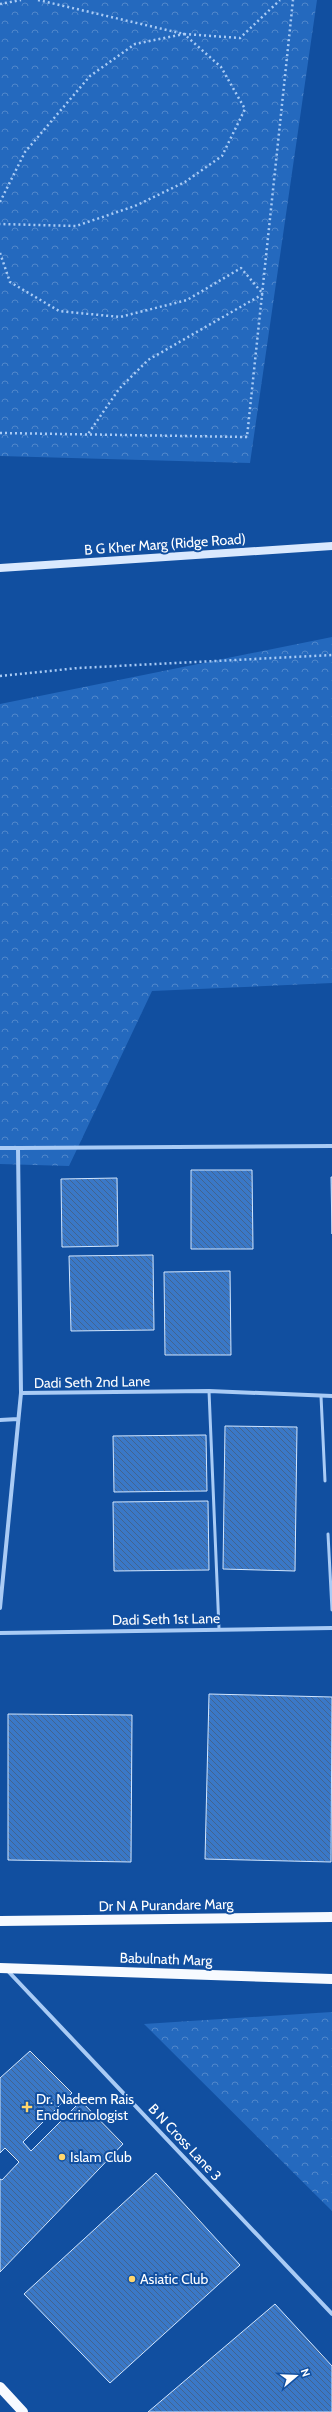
<svg xmlns="http://www.w3.org/2000/svg" width="332" height="2412" font-family="Cabin,sans-serif">
  <defs>
    <pattern id="forest-crowns" width="20" height="18" patternUnits="userSpaceOnUse"><rect width="20" height="18" fill="#2469be"/><path d="M2 6a3 3 0 1 1 6 0M12 15a3 3 0 1 1 6 0" fill="none" stroke="#5087cb"/></pattern>
    <pattern id="building-back-hatch" width="6" height="6" patternUnits="userSpaceOnUse"><rect width="6" height="6" fill="#3a78c7"/><path d="M-1 5l2 2M0 0l6 6M5-1l2 2" fill="none" stroke="#426490"/></pattern>
  </defs>
  <rect width="100%" height="100%" fill="#114fa0"/>
  <path fill="url(#forest-crowns)" d="M 0,0 L 317,0 L 250,463 L 0,456 Z
    M 332,637 L 332,983 L 152,991 L 69,1166 L 0,1164 L 0,704 Z
    M 332,2012 L 332,2211 L 144,2024 Z"/>
  <path fill="url(#building-back-hatch)" stroke="#d2e6fe" d="M 191,1170 L 252,1170 L 253,1249 L 191,1249 Z
    M 331,1177 L 332,1177 L 332,1234 Z
    M 117,1178 L 118,1246 L 62,1247 L 61,1179 Z
    M 153,1255 L 154,1330 L 71,1331 L 69,1256 Z
    M 230,1271 L 231,1355 L 165,1355 L 164,1272 Z
    M 225,1426 L 297,1427 L 295,1571 L 223,1569 Z
    M 206,1435 L 207,1491 L 114,1492 L 113,1436 Z
    M 208,1501 L 209,1570 L 114,1571 L 113,1502 Z
    M 209,1694 L 332,1697 L 331,1862 L 205,1859 Z
    M 8,1714 L 132,1715 L 131,1862 L 8,1860 Z
    M 30,2051 L 72,2093 L 23,2142 L 31,2151 L 81,2101 L 123,2144 L 0,2272 L 0,2179 L 2,2180 L 19,2162 L 5,2148 L 0,2153 L 0,2078 Z
    M 156,2173 L 240,2265 L 110,2383 L 24,2294 Z
    M 275,2304 L 332,2366 L 332,2412 L 148,2412 Z"/>
  <g fill="none" stroke-linecap="round" stroke-linejoin="round">
    <path stroke="#a9cbf5" stroke-width="2.5" stroke-dasharray="2 3" stroke-linecap="butt" d="M 38,0 L 184,34 L 240,38 L 280,0
      M 0,4 L 21,0
      M 0,202 L 25,152 L 90,76 L 135,44 L 184,34 L 221,67 L 245,109 L 222,156 L 185,182 L 135,206 L 76,226 L 0,224
      M 0,253 L 10,282 L 59,311 L 120,317 L 187,300 L 241,268 L 263,294 L 148,360 L 119,389 L 88,434
      M 0,433 L 247,437 L 293,0
      M 0,676 L 78,668 L 332,655"/>
    <path stroke="#a9cbf5" stroke-width="3" d="M 209,1391 L 219,1629
      M 321,1396 L 325,1481
      M 328,1534 L 332,1610"/>
    <path stroke="#a9cbf5" stroke-width="4" d="M 0,1148 L 18,1148 L 21,1393 L 0,1608
      M 18,1148 L 332,1146
      M 21,1393 L 209,1391 L 332,1396
      M 0,1420 L 18,1419
      M 0,1633 L 332,1628
      M 7,1970 L 332,2314"/>
    <path stroke="#dae9fe" stroke-width="8" d="M 0,568 L 332,546"/>
    <path stroke="#f7faff" stroke-width="10" d="M 0,1921 L 332,1917
      M 0,1968 L 332,1979
      M 0,2387 L 23,2412"/>
  </g>
  <g fill="#ffd66d" stroke="#114fa0" stroke-width="1.5">
    <path d="M25 2101h4v4h4v4h-4v4h-4v-4h-4v-4h4z"/>
    <circle cx="62" cy="2157" r="4"/>
    <circle cx="132" cy="2279" r="4"/>
  </g>
  <g text-anchor="middle" stroke-width="4" stroke-linejoin="round" paint-order="stroke">
    <g font-size="14" fill="#fff" stroke="#114fa0">
      <text transform="translate(165 544) rotate(-4)" y="5">B G Kher Marg (Ridge Road)</text>
      <text transform="translate(92 1382) rotate(-1)" y="5">Dadi Seth 2nd Lane</text>
      <text transform="translate(166 1619) rotate(-1)" y="5">Dadi Seth 1st Lane</text>
      <text transform="translate(166 1905) rotate(-1)" y="5">Dr N A Purandare Marg</text>
      <text transform="translate(166 1959) rotate(2)" y="5">Babulnath Marg</text>
      <text transform="translate(185 2142) rotate(47)" y="5">B N Cross Lane 3</text>
    </g>
    <g font-size="14" fill="#fff" stroke="#114fa0" text-anchor="start">
      <text x="36" y="2104">Dr. Nadeem Rais<tspan x="36" dy="16">Endocrinologist</tspan></text>
      <text x="70" y="2162">Islam Club</text>
      <text x="140" y="2284">Asiatic Club</text>
    </g>
  </g>
  <g transform="translate(296 2376) rotate(71)" stroke="#114fa0" stroke-width="3" paint-order="stroke">
  <path d="M0-3L7 15L0 10L-7 15Z" fill="#ffffff"/>
  <text y="-6" font-size="11" font-weight="bold" text-anchor="middle" fill="#ffffff">N</text>
  </g>
</svg>
